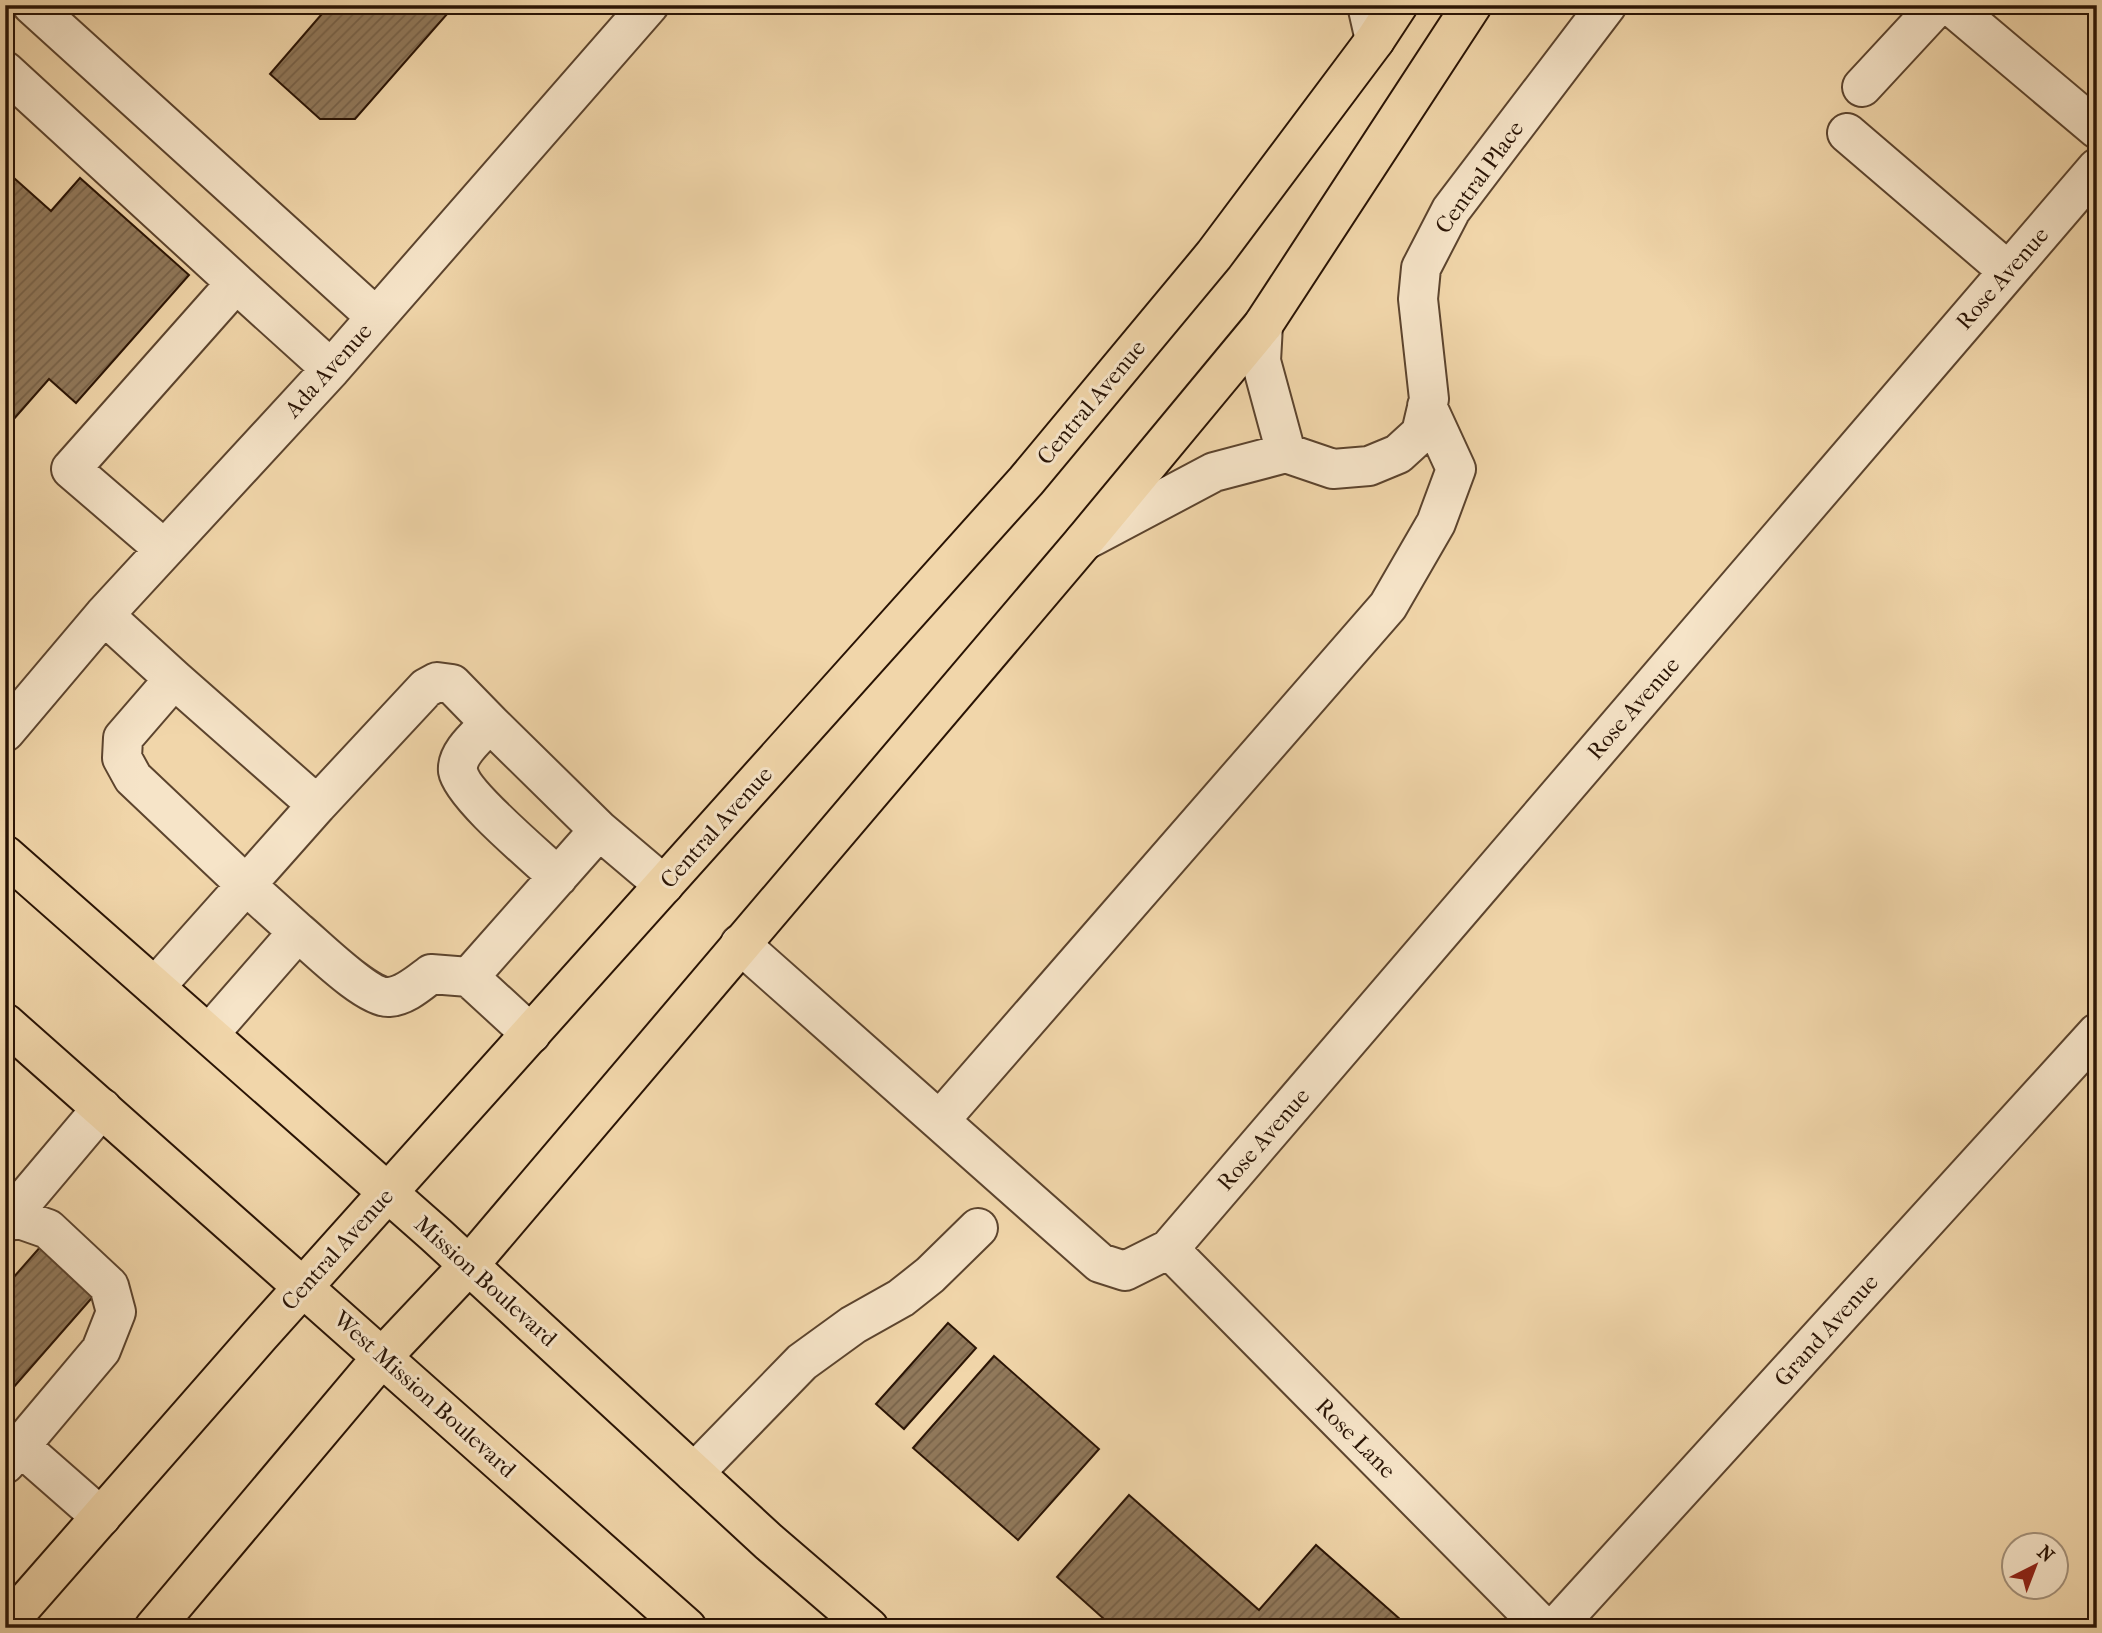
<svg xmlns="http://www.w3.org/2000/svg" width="2102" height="1633" font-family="'IM FELL French Canon',serif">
  <defs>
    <pattern id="building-hatch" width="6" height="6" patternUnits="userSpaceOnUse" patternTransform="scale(1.75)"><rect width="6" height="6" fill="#91795b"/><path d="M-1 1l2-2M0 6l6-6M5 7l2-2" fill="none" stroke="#776249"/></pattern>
  </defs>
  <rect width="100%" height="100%" fill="#f1d6aa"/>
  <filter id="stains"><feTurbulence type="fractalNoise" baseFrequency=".00286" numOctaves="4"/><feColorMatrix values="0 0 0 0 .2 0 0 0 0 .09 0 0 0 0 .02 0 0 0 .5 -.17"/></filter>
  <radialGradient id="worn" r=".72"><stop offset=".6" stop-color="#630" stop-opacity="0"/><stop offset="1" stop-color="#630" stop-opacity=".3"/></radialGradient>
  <path fill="url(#building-hatch)" stroke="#2a1405" stroke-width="2" d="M 310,5 L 455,5 L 355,119 L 320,119 L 270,74 L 321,15 Z
    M 5,170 L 51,211 L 80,178 L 189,275 L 76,403 L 49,379 L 5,429 Z
    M 42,1245 L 97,1292 L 5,1397 L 5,1287 Z
    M 948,1323 L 976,1348 L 904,1429 L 876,1404 Z
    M 994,1356 L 1099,1449 L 1018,1540 L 913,1448 Z
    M 1129,1495 L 1259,1610 L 1316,1545 L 1410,1628 L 1114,1628 L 1057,1577 Z"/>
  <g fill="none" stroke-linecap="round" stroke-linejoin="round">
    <defs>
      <path id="minor" d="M 32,5 L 376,317
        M 1367,5 L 1375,40
        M 1950,5 L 2097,129
        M 5,71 L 236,283
        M 1862,87 L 1938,5
        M 1847,133 L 2008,271
        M 1263,325 L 1261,361 L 1286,453
        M 1286,453 L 1333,469 L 1369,466 L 1398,454 L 1421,433 L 1429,399 L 1418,299 L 1421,268 L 1451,210 L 1607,5
        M 1084,541 L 1214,472 L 1286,453
        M 164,549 L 71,469 L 236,283 L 331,369
        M 104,615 L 174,679 L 317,805 L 246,885 L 133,778 L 122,758 L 123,738 L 174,679
        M 5,732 L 104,615 L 331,369 L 649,5
        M 317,805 L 426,688 L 437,682 L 452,684 L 490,723
        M 558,877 C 537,857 462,795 458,771 C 456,753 479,735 490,723 L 599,830 L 664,885
        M 740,944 L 1100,1263 L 1125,1271 L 1169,1249 L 2097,168
        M 469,977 L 531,1034
        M 155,987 L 246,885 L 298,932
        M 209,1034 L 298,932 C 316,947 368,999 389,997 C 405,996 419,983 431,974 L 469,977 L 599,830
        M 940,1120 L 1388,606 L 1436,523 L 1456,469 L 1427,406
        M 5,1211 L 11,1216 L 48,1229 L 109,1286 L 116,1312 L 101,1350 L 5,1464
        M 5,1223 L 102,1108
        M 1169,1249 L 1544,1628
        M 20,1446 L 101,1517
        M 694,1473 L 802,1362 L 853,1325 L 901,1298 L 930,1275 L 978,1228
        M 1555,1628 L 2097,1033"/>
      <path id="major" d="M 5,855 L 436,1235 L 769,1542 L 869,1628
        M 5,1023 L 687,1628
        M 5,1626 L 260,1335 L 1026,481 L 1214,255 L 1375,40 L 1398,5
        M 154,1628 L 383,1356 L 469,1265 L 1084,541 L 1263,325 L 1472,5"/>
    </defs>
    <use href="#minor" stroke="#5c442e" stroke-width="42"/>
    <use href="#major" stroke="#2a1405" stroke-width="42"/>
    <use href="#minor" stroke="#f6e4c8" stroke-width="38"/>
    <use href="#major" stroke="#f1d6aa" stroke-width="38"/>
  </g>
  <g text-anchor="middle" stroke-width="6" stroke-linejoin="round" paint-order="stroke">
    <g font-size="23" fill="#2a1405" stroke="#f6e4c8">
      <text transform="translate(1479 177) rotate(-54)" y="8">Central Place</text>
      <text transform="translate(2002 278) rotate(-49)" y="8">Rose Avenue</text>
      <text transform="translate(328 370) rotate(-48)" y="8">Ada Avenue</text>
      <text transform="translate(1091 402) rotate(-50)" y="8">Central Avenue</text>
      <text transform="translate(1633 708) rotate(-49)" y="8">Rose Avenue</text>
      <text transform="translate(716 827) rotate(-48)" y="8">Central Avenue</text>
      <text transform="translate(1263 1139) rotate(-49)" y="8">Rose Avenue</text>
      <text transform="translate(337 1249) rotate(-48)" y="8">Central Avenue</text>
      <text transform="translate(486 1281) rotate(42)" y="8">Mission Boulevard</text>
      <text transform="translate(1826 1330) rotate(-48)" y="8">Grand Avenue</text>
      <text transform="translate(425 1394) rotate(42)" y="8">West Mission Boulevard</text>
      <text transform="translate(1356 1438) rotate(45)" y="8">Rose Lane</text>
    </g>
  </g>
  <rect width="2102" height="1633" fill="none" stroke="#f1d6aa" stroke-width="28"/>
  <rect x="7" y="7" width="2088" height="1619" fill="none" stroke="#2a1405" stroke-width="3.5"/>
  <rect x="14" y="14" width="2074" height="1605" fill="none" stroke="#2a1405" stroke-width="2"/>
  <g transform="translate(2035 1566) rotate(42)"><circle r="33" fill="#f6e4c8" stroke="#a4917a" stroke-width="2"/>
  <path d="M0-5L12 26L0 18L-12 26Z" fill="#8f2418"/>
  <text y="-10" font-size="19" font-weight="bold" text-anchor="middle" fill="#2a1405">N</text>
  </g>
  <rect width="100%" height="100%" filter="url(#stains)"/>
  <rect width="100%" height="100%" fill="url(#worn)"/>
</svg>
